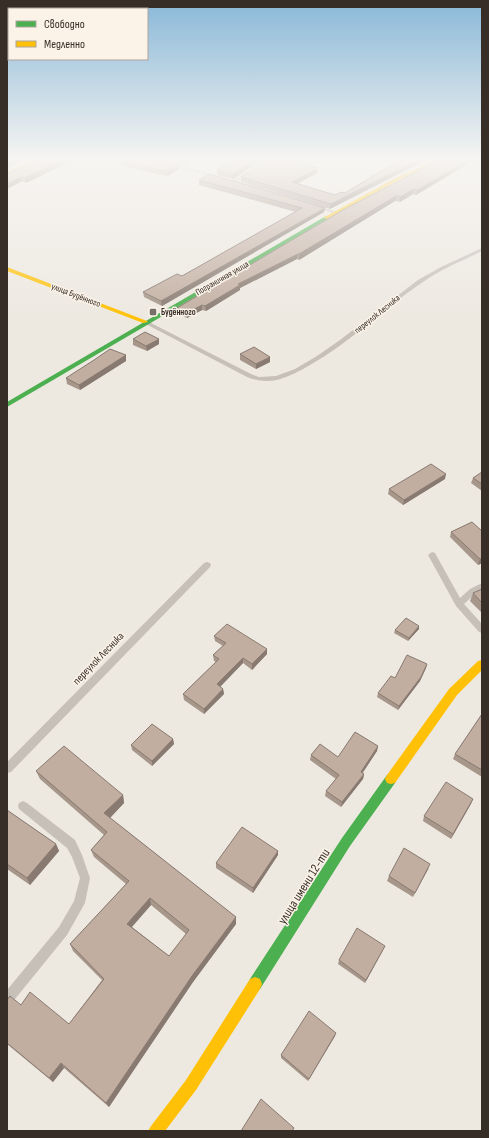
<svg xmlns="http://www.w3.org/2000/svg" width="489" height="1138" font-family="'Sofia Sans Condensed',sans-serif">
  <rect width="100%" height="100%" fill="#ede9e1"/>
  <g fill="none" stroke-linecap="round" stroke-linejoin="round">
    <path fill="#c7c0b9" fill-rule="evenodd" d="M 155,160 L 163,160 L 220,177 L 216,178 Z
      M 248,171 L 251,172 L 236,183 L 232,183 L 232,181 Z
      M 312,205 L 316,205 L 339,213 L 337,214 L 312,207 Z
      M 482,248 L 482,251 C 462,261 441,269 423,282 C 384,308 351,342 310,365 C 300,371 288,377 277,380 C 266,382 257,381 247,377 L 142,322 L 147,321 L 251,374 L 259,377 L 276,376 L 295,369 L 317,356 L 340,340 L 418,280 L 441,267 Z
      M 432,552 L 435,553 L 460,598 L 470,589 L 482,583 L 482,590 L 476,593 L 464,604 L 482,624 L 482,633 L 479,632 L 456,606 L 428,555 Z
      M 207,562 L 210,563 L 211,565 L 210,567 L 11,772 L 7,773 L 7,762 L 204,563 Z
      M 23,801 L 27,803 L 75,840 L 82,855 L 90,878 L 85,903 L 67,935 L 11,1004 L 7,1006 L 7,990 L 59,927 L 74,901 L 80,878 L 72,857 L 67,848 L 19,809 L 18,806 L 19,803 Z"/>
    <path fill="#4caf50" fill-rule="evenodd" d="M 326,216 L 329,218 L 328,219 L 7,407 L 7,402 Z
      M 391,774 L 395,775 L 397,779 L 395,783 L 350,846 L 260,989 L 255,991 L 250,989 L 248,984 L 250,979 L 342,838 L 387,775 Z"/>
    <path fill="#ffc107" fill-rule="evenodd" d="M 31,160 L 38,160 L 7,175 L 7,172 Z
      M 436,160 L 443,160 L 401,179 L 328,219 L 323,218 L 397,177 Z
      M 7,267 L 147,321 L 148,322 L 143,323 L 7,271 Z
      M 482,660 L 482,670 L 457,695 L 395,783 L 391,784 L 387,783 L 385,779 L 387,775 L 449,689 L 478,661 Z
      M 255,977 L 260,979 L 262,984 L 260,989 L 196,1090 L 165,1131 L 148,1131 L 151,1126 L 186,1080 L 250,979 Z"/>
  </g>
  <path fill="#a7968a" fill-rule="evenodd" d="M 34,160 L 73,160 L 26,183 L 22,181 L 7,189 L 7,174 Z
    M 114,160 L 166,160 L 179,169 L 167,176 L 122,166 L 122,162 Z
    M 170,160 L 195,160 L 186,165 Z
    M 233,160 L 262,160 L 233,179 L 217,175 L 217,170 Z
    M 439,160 L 479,161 L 466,164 L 466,165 L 416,195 L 413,194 L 400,202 L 395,201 L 299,260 L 297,259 L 240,288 L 240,290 L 206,311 L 202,310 L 187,318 L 177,313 L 177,308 Z
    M 300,163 L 318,168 L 317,173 L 297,184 L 335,195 L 345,193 L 330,209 L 241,182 L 241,177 Z
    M 199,180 L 324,212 L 162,306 L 144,297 L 143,292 L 182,276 L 296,212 L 199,185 Z
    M 133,339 L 159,344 L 147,351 L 133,345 Z
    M 240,354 L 270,357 L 270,362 L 256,369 L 240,360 Z
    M 126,361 L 80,390 L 67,384 L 66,378 Z
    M 482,472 L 482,491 L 471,483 L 473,478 Z
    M 445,479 L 403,505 L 388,494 L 389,489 Z
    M 472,522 L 482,563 L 478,565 L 450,537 L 451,532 Z
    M 482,589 L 482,613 L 470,601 L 473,593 Z
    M 419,626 L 419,629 L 408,641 L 394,633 L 395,630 Z
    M 214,636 L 267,654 L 252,670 L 243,663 L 220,687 L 223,689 L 224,694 L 204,714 L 184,700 L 183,694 L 216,662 L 214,661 L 213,655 L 223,646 L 215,641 Z
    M 427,664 L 426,668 L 420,681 L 398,710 L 377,697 L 378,693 L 395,678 Z
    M 482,714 L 482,777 L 453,759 L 455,754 Z
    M 173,739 L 174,744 L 152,766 L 132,750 L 131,745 Z
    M 378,746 L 377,751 L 362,773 L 364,774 L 363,779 L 341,807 L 325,796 L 326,791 L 336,779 L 310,760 L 311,755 L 338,757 Z
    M 36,771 L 123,795 L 124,803 L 110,818 L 236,917 L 236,924 L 193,982 L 109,1107 L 64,1068 L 53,1082 L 7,1044 L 7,1000 L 69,1024 L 102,980 L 73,951 L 70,944 L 126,884 L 94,857 L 91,850 L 104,835 L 40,779 ZM 151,905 L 186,934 L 169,956 L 132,927 Z
    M 473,799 L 451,839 L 423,821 L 424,816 Z
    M 7,810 L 56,844 L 59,851 L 30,885 L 7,869 Z
    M 278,851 L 278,855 L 253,893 L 216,868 L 216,863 Z
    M 429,868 L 413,897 L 387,881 L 389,876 Z
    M 383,950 L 365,983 L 338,964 L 339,960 Z
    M 335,1036 L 308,1081 L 281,1058 L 281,1055 Z"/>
  <path fill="#887a71" d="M 12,160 L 22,160 L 7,168 L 7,163 Z
    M 63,160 L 73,160 L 26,183 L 25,178 Z
    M 186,160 L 195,160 L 186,165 Z
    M 254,160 L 262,160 L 233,179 L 233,174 Z
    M 296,160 L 304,160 L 294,166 L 295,162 Z
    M 417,160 L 426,160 L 330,209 L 331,204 Z
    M 464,160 L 479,160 L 479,161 L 466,164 L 466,165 L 416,195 L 417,190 Z
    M 179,164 L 179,169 L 167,176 L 167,171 Z
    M 318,168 L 317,173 L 291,187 L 292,182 Z
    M 21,177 L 22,181 L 7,189 L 7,184 Z
    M 414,189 L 413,194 L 400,202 L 400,197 Z
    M 396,196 L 395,201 L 299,260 L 299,254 Z
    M 325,208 L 324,212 L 162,306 L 161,301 Z
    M 298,254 L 297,259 L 240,288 L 240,290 L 206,311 L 205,306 L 238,284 Z
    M 202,305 L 202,310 L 187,318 L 187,313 Z
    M 159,339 L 159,344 L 147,351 L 146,346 Z
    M 126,355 L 126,361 L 80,390 L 79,385 Z
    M 270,357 L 270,362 L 256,369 L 256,364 Z
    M 446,474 L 445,479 L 403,505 L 404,500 Z
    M 480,559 L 482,559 L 482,563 L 478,565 Z
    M 419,626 L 419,629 L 408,641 L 409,638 Z
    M 267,649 L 267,654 L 252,670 L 252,664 Z
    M 243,658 L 243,663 L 217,690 L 217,684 Z
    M 427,664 L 426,668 L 420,681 L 398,710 L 399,706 Z
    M 223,689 L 224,694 L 204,714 L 204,709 Z
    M 173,739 L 174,744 L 152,766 L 152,761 Z
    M 378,746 L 377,751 L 360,777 L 361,772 Z
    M 364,774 L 363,779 L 341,807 L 342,802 Z
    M 123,795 L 124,803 L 107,821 L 104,813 Z
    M 473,799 L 471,804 L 451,839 L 453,834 Z
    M 56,844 L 59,851 L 30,885 L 27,878 Z
    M 278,851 L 278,855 L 253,893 L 253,888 Z
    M 150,898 L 151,905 L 129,930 L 127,924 Z
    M 236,917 L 236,924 L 193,982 L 109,1107 L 106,1103 L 192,976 Z
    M 385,946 L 383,950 L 365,983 L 366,980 Z
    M 336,1033 L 335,1036 L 308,1081 L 309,1079 Z
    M 61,1063 L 64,1068 L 53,1082 L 49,1078 Z"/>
  <path fill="#c2aea1" stroke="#887a71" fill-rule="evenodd" d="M 7,160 L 12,160 L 7,163 Z
    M 34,160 L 63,160 L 25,178 L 21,177 L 7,184 L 7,174 Z
    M 124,160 L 166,160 L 179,164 L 167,171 L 122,162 Z
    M 233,160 L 254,160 L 233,174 L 217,170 Z
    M 266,160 L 296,160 L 295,162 L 318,168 L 292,182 L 335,195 L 341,192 L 345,193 L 399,160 L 417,160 L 331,204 L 241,177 Z
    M 439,160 L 467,161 L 417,190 L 414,189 L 400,197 L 396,196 L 299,254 L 298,254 L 238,284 L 240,285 L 205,306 L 202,305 L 187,313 L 177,308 L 343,210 Z
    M 210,174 L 325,208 L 161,301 L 143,292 L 177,274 L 182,276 L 302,208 L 199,180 Z
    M 145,332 L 159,339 L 146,346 L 133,339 Z
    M 254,347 L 270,357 L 256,364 L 240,354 Z
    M 110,349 L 126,355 L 79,385 L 66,378 L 94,360 Z
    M 431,464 L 446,474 L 404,500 L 389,489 Z
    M 482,472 L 482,484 L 473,478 Z
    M 472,522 L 482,531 L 482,559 L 480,559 L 451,532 Z
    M 482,589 L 482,603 L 473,593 Z
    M 406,618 L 419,626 L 409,638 L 395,630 Z
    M 227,624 L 267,649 L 252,664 L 243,658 L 217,684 L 223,689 L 204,709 L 183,694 L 219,659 L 213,655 L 226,643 L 214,636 Z
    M 407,655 L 427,664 L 421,677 L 399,706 L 378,693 L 391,676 L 395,678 Z
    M 482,714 L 482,770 L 455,754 Z
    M 152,724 L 173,739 L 152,761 L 131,745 Z
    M 355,732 L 378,746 L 361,772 L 364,774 L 342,802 L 326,791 L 339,775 L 311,755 L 320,744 L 338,757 Z
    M 64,746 L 123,795 L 104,813 L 236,917 L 192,976 L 106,1103 L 61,1063 L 49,1078 L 7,1043 L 7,1000 L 10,996 L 21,1005 L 30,992 L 69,1024 L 104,979 L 70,944 L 129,881 L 91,850 L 107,832 L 36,771 ZM 150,898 L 189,930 L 169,956 L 127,924 Z
    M 446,782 L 473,799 L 453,834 L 424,816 Z
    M 7,810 L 56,844 L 27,878 L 7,864 Z
    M 242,827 L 278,851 L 253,888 L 216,863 Z
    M 404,848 L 430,864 L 415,893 L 389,876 Z
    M 357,928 L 385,946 L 366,980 L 339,960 Z
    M 309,1011 L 336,1033 L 309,1079 L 281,1055 Z
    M 261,1099 L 294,1128 L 292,1131 L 241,1131 Z"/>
  <linearGradient id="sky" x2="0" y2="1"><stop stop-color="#89b8d8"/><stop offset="0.5" stop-color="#f7f5f2"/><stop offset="1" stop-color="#f7f5f2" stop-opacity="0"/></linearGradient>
  <rect width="489" height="320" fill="url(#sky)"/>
  <rect fill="#776f69" stroke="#fbf3e8" stroke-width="1.5" x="149" y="308" width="8" height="8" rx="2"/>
  <g text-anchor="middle" stroke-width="3" stroke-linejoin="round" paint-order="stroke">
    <g font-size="9" fill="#382e28" stroke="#fbf3e8">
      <text transform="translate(222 278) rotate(-30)" y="3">Пограничная улица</text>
      <text transform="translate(76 295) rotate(21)" y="3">улица Будённого</text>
      <text transform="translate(377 314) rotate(-39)" y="3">переулок Лесника</text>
    </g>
    <g font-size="9" font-weight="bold" fill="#382e28" stroke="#fbf3e8" text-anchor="start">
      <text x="161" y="315">Будённого</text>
    </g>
    <g font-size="11" fill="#382e28" stroke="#fbf3e8">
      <text transform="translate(98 658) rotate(-46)" y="4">переулок Лесника</text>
    </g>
    <g font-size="13" fill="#382e28" stroke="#fbf3e8">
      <text transform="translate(303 886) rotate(-58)" y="5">улица имени 12-ти</text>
    </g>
  </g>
  <rect width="489" height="1138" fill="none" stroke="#382e28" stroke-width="16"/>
  <rect x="8" y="8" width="140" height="52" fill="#fbf3e8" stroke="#ada49b"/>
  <rect x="16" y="21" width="20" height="6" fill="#4caf50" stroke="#ada49b"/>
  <text x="44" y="28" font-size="12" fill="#382e28">Свободно</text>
  <rect x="16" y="41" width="20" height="6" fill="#ffc107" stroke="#ada49b"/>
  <text x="44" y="48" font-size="12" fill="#382e28">Медленно</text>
</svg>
